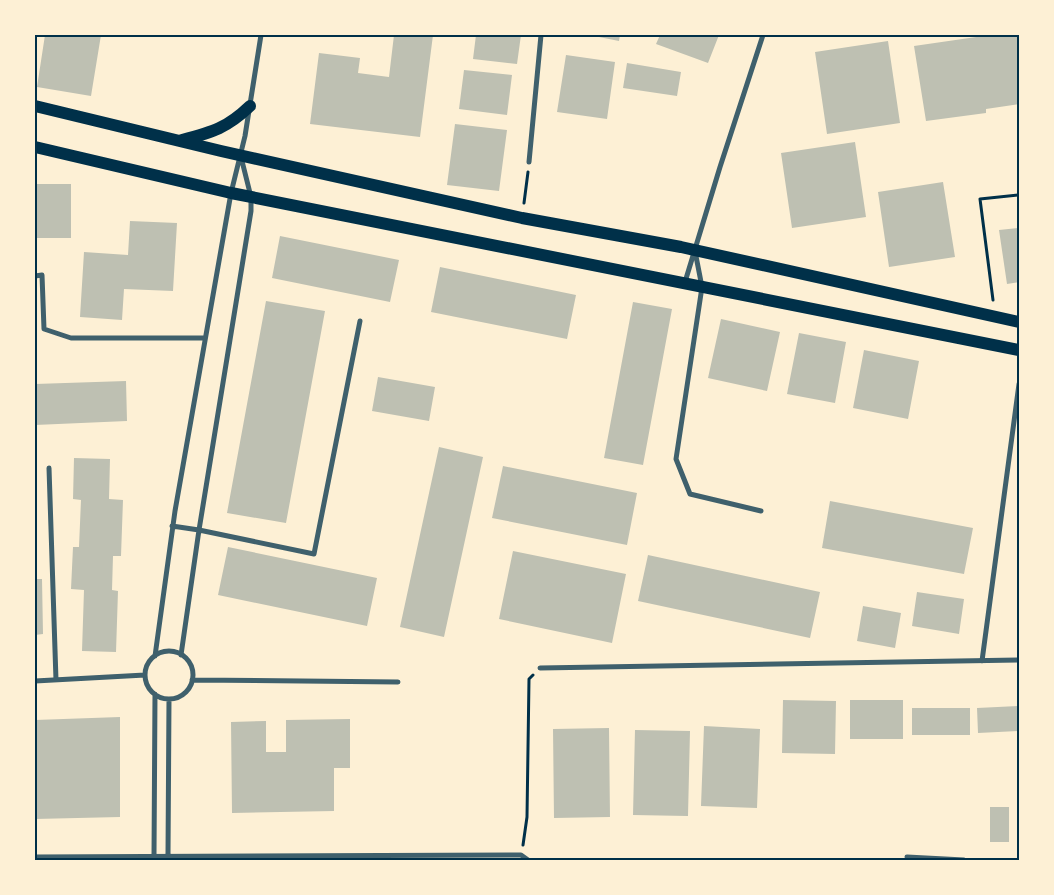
<svg xmlns="http://www.w3.org/2000/svg" width="1054" height="895" font-family="'Archivo Narrow',sans-serif">
  <rect width="100%" height="100%" fill="#fdf0d5"/>
  <path fill="#bec0b2" d="M 45,35 L 101,35 L 91,96 L 37,87 Z
    M 394,35 L 433,35 L 420,137 L 310,124 L 319,53 L 360,58 L 358,73 L 389,77 Z
    M 476,35 L 521,35 L 517,64 L 473,59 Z
    M 589,35 L 620,35 L 619,41 Z
    M 660,35 L 719,35 L 708,63 L 656,44 Z
    M 990,35 L 1019,35 L 1019,104 L 986,109 L 986,113 L 926,121 L 914,46 Z
    M 888,41 L 900,123 L 827,134 L 815,52 Z
    M 566,55 L 615,62 L 607,119 L 557,112 Z
    M 627,63 L 681,72 L 677,96 L 623,88 Z
    M 464,70 L 512,75 L 507,115 L 459,109 Z
    M 455,124 L 507,130 L 499,191 L 447,185 Z
    M 855,142 L 866,217 L 792,228 L 781,153 Z
    M 943,182 L 955,257 L 889,267 L 878,192 Z
    M 35,184 L 71,184 L 71,238 L 35,238 Z
    M 130,221 L 177,223 L 173,291 L 124,289 L 122,320 L 80,317 L 84,252 L 128,255 Z
    M 1019,228 L 1019,282 L 1007,284 L 999,230 Z
    M 280,236 L 399,260 L 390,302 L 272,278 Z
    M 440,267 L 576,295 L 567,339 L 431,312 Z
    M 266,301 L 325,311 L 286,523 L 227,513 Z
    M 633,302 L 672,309 L 643,465 L 604,458 Z
    M 721,319 L 780,332 L 767,391 L 708,378 Z
    M 799,333 L 846,342 L 835,403 L 787,394 Z
    M 864,350 L 919,361 L 908,419 L 853,408 Z
    M 378,377 L 435,387 L 429,421 L 372,411 Z
    M 126,381 L 127,421 L 35,425 L 35,384 Z
    M 439,447 L 483,457 L 444,637 L 400,627 Z
    M 74,458 L 110,459 L 109,499 L 123,500 L 121,556 L 113,556 L 112,590 L 118,591 L 116,652 L 82,651 L 84,590 L 71,589 L 73,547 L 79,547 L 81,500 L 73,499 Z
    M 503,466 L 637,493 L 627,545 L 492,518 Z
    M 830,501 L 973,528 L 964,574 L 822,548 Z
    M 228,547 L 377,578 L 367,626 L 218,595 Z
    M 513,551 L 626,574 L 612,643 L 499,619 Z
    M 648,555 L 820,592 L 810,638 L 638,601 Z
    M 35,579 L 42,579 L 43,634 L 35,635 Z
    M 917,592 L 964,599 L 959,634 L 912,626 Z
    M 863,606 L 901,613 L 895,648 L 857,641 Z
    M 783,700 L 836,701 L 835,754 L 782,753 Z
    M 850,700 L 903,700 L 903,739 L 850,739 Z
    M 1019,706 L 1019,731 L 978,733 L 977,708 Z
    M 912,708 L 970,708 L 970,735 L 912,735 Z
    M 120,717 L 120,817 L 35,819 L 35,720 Z
    M 350,719 L 350,768 L 334,768 L 334,811 L 232,813 L 231,722 L 266,721 L 266,752 L 286,752 L 286,720 Z
    M 704,726 L 760,729 L 757,808 L 701,806 Z
    M 609,728 L 610,817 L 554,818 L 553,729 Z
    M 635,730 L 690,731 L 688,816 L 633,815 Z
    M 990,807 L 1009,807 L 1009,842 L 990,842 Z"/>
  <g fill="none" stroke-linecap="round" stroke-linejoin="round">
    <path stroke="#003049" stroke-width="3" d="M 524,203 L 528,172
      M 993,300 L 980,199 L 1019,195
      M 523,845 L 527,817 L 529,679 L 533,675"/>
    <path stroke="#3f606c" stroke-width="5" d="M 529,162 L 541,35
      M 695,251 L 702,287 L 676,459 L 690,494 L 761,511
      M 35,276 L 42,275 L 44,329 L 71,338 L 205,338
      M 685,282 L 720,167 L 763,35
      M 49,468 L 56,680
      M 172,526 L 199,530 L 314,554 L 360,321
      M145 675a24 24 0 1 1 48 0a24 24 0 1 1-48 0Z
      M 181,655 L 199,530 L 251,211 L 251,197 L 241,157
      M 155,656 L 175,511 L 231,193 L 245,136 L 261,35
      M 982,661 L 1019,384
      M 540,668 L 1019,660
      M 192,680 L 398,682
      M 35,681 L 145,675
      M 154,856 L 155,694
      M 168,856 L 169,699
      M 35,857 L 521,855 L 528,860
      M 907,857 L 964,860"/>
    <path stroke="#003049" stroke-width="12" d="M 35,106 L 221,151 L 522,218 L 681,247 L 1019,322
      M 182,140 C 213,132 227,128 250,106
      M 35,147 L 231,193 L 1019,350"/>
  </g>
  <rect width="1054" height="895" fill="none" stroke="#fdf0d5" stroke-width="72"/>
  <rect x="36" y="36" width="982" height="823" fill="none" stroke="#003049" stroke-width="2"/>
</svg>
